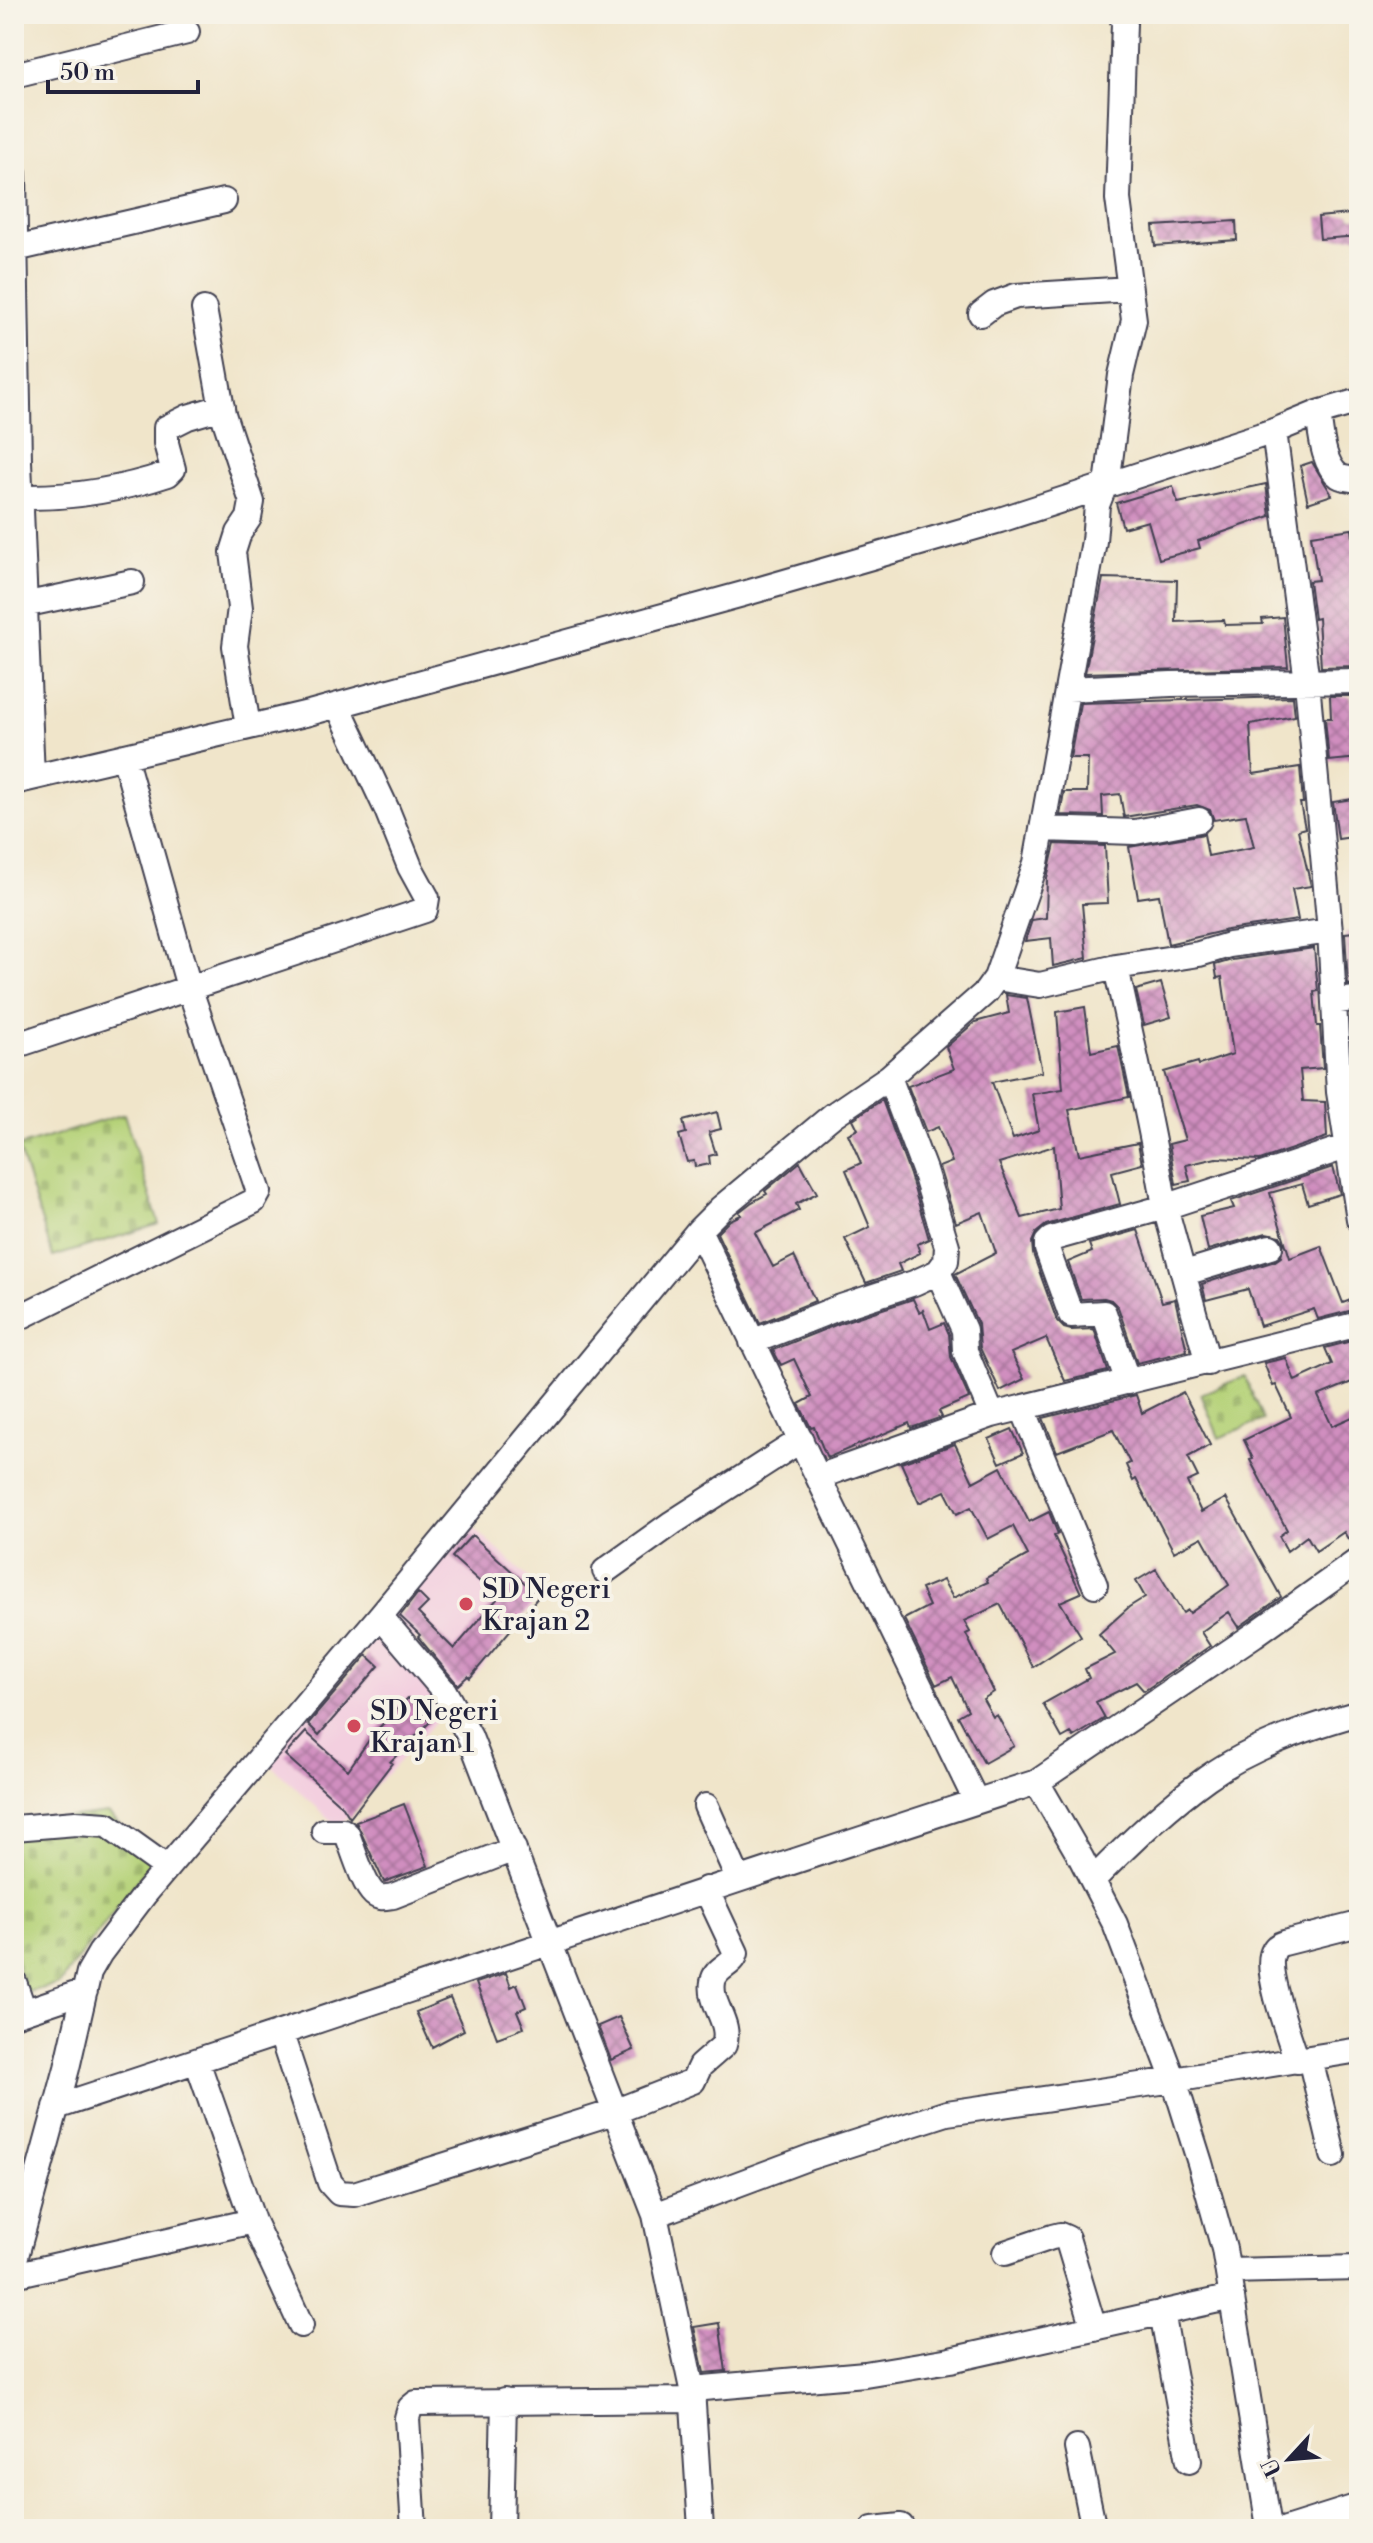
<svg xmlns="http://www.w3.org/2000/svg" width="1373" height="2543" font-family="'Libre Bodoni',serif">
  <defs>
    <pattern id="cemetery-stones" width="16" height="16" patternUnits="userSpaceOnUse" patternTransform="scale(2)"><rect width="16" height="16" fill="#b5d278"/><path d="M2 7V4a2 2 0 0 1 4 0v3zM10 15v-3a2 2 0 0 1 4 0v3z" fill="#9bb469"/></pattern>
    <pattern id="building-cross-hatch" width="8" height="8" patternUnits="userSpaceOnUse" patternTransform="scale(2)"><rect width="8" height="8" fill="#d08ebf"/><path d="M0 0l8 8M0 8l8-8" fill="none" stroke="#a8749c"/></pattern>
  </defs>
  <rect width="100%" height="100%" fill="#f7f3e8"/>
  <filter id="ink" filterUnits="userSpaceOnUse"><feTurbulence type="fractalNoise" baseFrequency=".0125" numOctaves="2"/><feDisplacementMap in="SourceGraphic" scale="16" xChannelSelector="R" yChannelSelector="G"/><feConvolveMatrix kernelMatrix="1 2 1 2 8 2 1 2 1" color-interpolation-filters="sRGB"/></filter>
  <filter id="wash" filterUnits="userSpaceOnUse"><feTurbulence type="fractalNoise" baseFrequency=".006" numOctaves="4" result="noise"/><feDisplacementMap in="SourceGraphic" scale="32" xChannelSelector="R" yChannelSelector="G"/><feGaussianBlur stdDeviation="1.8" result="paint"/><feColorMatrix in="noise" values="0 0 0 0 0 0 0 0 0 0 0 0 0 0 0 0 0 1.4 0 .05"/><feComposite in="paint" operator="in"/></filter>
  <g filter="url(#wash)">
    <rect width="100%" height="100%" fill="#f0e5ca"/>
    <path fill="#f3cfdf" fill-rule="evenodd" d="M 463,1518 L 544,1592 L 480,1670 L 456,1693 L 380,1612 ZM 472,1535 L 539,1596 L 520,1617 L 453,1557 ZM 409,1585 L 428,1603 L 409,1623 L 390,1606 ZM 491,1606 L 514,1627 L 470,1677 ZM 430,1625 L 449,1645 L 433,1662 L 413,1642 Z
      M 378,1631 L 454,1702 L 338,1827 L 262,1757 ZM 362,1650 L 379,1666 L 343,1705 L 327,1689 ZM 367,1744 L 392,1763 L 376,1784 L 351,1766 Z"/>
    <path fill="url(#cemetery-stones)" stroke="#6c7a5a" stroke-width="2" d="M 124,1114 L 159,1224 L 53,1257 L 18,1147 Z
      M 1245,1376 L 1263,1420 L 1219,1438 L 1201,1394 Z
      M 108,1813 L 155,1857 L 59,1984 L 28,1992 C 5,1964 14,1862 14,1824 Z"/>
    <g id="blocks">
      <path fill="url(#building-cross-hatch)" fill-rule="evenodd" d="M 1350,214 L 1351,217 L 1359,217 L 1359,236 L 1320,239 L 1318,217 Z
        M 1236,221 L 1237,240 L 1155,246 L 1153,226 Z
        M 1312,462 L 1332,495 L 1308,503 L 1300,466 Z
        M 1266,484 L 1270,516 L 1198,541 L 1200,548 L 1159,559 L 1148,521 L 1123,528 L 1116,503 L 1173,486 L 1178,503 Z
        M 1352,529 L 1359,583 L 1359,611 L 1352,612 L 1355,666 L 1321,667 L 1318,618 L 1314,619 L 1309,581 L 1318,580 L 1311,535 Z
        M 1103,578 L 1177,580 L 1176,622 L 1224,620 L 1225,625 L 1263,624 L 1262,619 L 1283,617 L 1288,667 L 1085,673 Z
        M 1330,696 L 1351,696 L 1352,716 L 1358,715 L 1359,758 L 1329,761 L 1325,718 L 1331,718 Z
        M 1293,697 L 1295,716 L 1250,724 L 1253,774 L 1300,767 L 1303,803 L 1300,803 L 1305,828 L 1298,830 L 1311,886 L 1292,889 L 1298,920 L 1227,930 L 1168,944 L 1159,895 L 1138,898 L 1129,847 L 1204,834 L 1208,856 L 1254,847 L 1246,815 L 1214,820 L 1210,810 L 1197,805 L 1124,817 L 1120,794 L 1102,796 L 1103,816 L 1060,815 L 1064,792 L 1087,792 L 1088,758 L 1070,758 L 1080,703 Z
        M 1359,798 L 1359,836 L 1338,839 L 1333,802 Z
        M 1055,844 L 1105,846 L 1108,903 L 1082,904 L 1087,958 L 1053,966 L 1051,938 L 1025,941 L 1032,920 L 1046,918 L 1047,878 Z
        M 1354,932 L 1356,944 L 1359,943 L 1359,983 L 1348,985 L 1345,933 Z
        M 1314,948 L 1318,991 L 1314,992 L 1317,1026 L 1320,1026 L 1323,1068 L 1300,1070 L 1303,1101 L 1325,1102 L 1327,1137 L 1260,1160 L 1216,1158 L 1186,1165 L 1190,1181 L 1176,1184 L 1169,1144 L 1185,1140 L 1164,1072 L 1198,1062 L 1199,1065 L 1233,1054 L 1222,977 L 1217,978 L 1215,965 L 1232,960 Z
        M 1161,983 L 1171,1017 L 1144,1025 L 1136,990 Z
        M 1006,995 L 1027,998 L 1042,1072 L 992,1082 L 1013,1139 L 1039,1130 L 1032,1094 L 1063,1089 L 1057,1012 L 1085,1007 L 1091,1052 L 1118,1046 L 1129,1097 L 1069,1110 L 1079,1155 L 1138,1143 L 1142,1164 L 1112,1172 L 1120,1204 L 1046,1225 L 1036,1233 L 1032,1242 L 1033,1254 L 1057,1321 L 1064,1328 L 1071,1330 L 1094,1329 L 1108,1371 L 1065,1381 L 1046,1338 L 1011,1353 L 1024,1379 L 1000,1391 L 980,1348 L 978,1324 L 955,1274 L 996,1253 L 982,1212 L 956,1223 L 939,1167 L 952,1162 L 938,1127 L 926,1132 L 908,1086 L 954,1069 L 946,1047 L 975,1022 L 1009,1013 ZM 1054,1146 L 1059,1209 L 1022,1218 L 999,1163 Z
        M 882,1100 L 910,1175 L 929,1239 L 917,1244 L 920,1253 L 898,1264 L 901,1271 L 866,1283 L 845,1239 L 870,1227 L 846,1170 L 861,1163 L 848,1134 L 858,1129 L 853,1119 Z
        M 717,1112 L 721,1129 L 709,1132 L 716,1154 L 709,1156 L 710,1164 L 695,1167 L 694,1161 L 687,1162 L 679,1135 L 686,1133 L 683,1121 Z
        M 800,1162 L 817,1193 L 796,1204 L 799,1210 L 755,1233 L 773,1267 L 794,1256 L 815,1301 L 760,1323 L 717,1233 L 730,1220 L 741,1215 L 739,1212 L 752,1202 L 767,1194 L 765,1191 Z
        M 1333,1167 L 1340,1194 L 1308,1204 L 1302,1184 L 1270,1193 L 1290,1258 L 1321,1246 L 1343,1303 L 1353,1299 L 1357,1309 L 1318,1319 L 1314,1309 L 1260,1326 L 1248,1289 L 1206,1300 L 1202,1284 L 1275,1261 L 1281,1257 L 1284,1243 L 1280,1236 L 1266,1233 L 1208,1250 L 1200,1216 L 1234,1208 L 1231,1201 Z
        M 1138,1230 L 1162,1302 L 1175,1299 L 1187,1351 L 1137,1363 L 1118,1307 L 1111,1300 L 1104,1298 L 1081,1299 L 1068,1262 L 1092,1252 L 1089,1244 Z
        M 913,1299 L 919,1312 L 923,1310 L 930,1329 L 944,1323 L 949,1334 L 951,1357 L 969,1398 L 939,1411 L 942,1417 L 911,1428 L 909,1423 L 827,1458 L 814,1427 L 811,1428 L 799,1404 L 812,1397 L 794,1359 L 781,1365 L 773,1350 L 843,1322 Z
        M 1359,1339 L 1359,1379 L 1318,1396 L 1332,1426 L 1359,1414 L 1359,1532 L 1348,1539 L 1344,1532 L 1316,1551 L 1307,1536 L 1287,1551 L 1279,1536 L 1287,1530 L 1250,1460 L 1253,1459 L 1244,1440 L 1291,1417 L 1276,1385 L 1273,1386 L 1264,1363 L 1286,1358 L 1295,1381 L 1332,1364 L 1325,1348 Z
        M 1183,1392 L 1210,1445 L 1188,1457 L 1198,1477 L 1187,1482 L 1201,1512 L 1226,1498 L 1281,1597 L 1239,1627 L 1229,1612 L 1201,1632 L 1210,1646 L 1144,1691 L 1136,1682 L 1096,1702 L 1105,1718 L 1074,1737 L 1071,1733 L 1062,1738 L 1043,1704 L 1089,1678 L 1085,1669 L 1115,1654 L 1099,1634 L 1129,1607 L 1145,1597 L 1136,1581 L 1156,1569 L 1183,1613 L 1188,1610 L 1190,1613 L 1229,1585 L 1202,1537 L 1174,1552 L 1136,1479 L 1133,1481 L 1126,1465 L 1130,1463 L 1113,1430 L 1057,1452 L 1043,1418 L 1136,1395 L 1142,1413 Z
        M 1012,1429 L 1023,1453 L 1000,1463 L 989,1439 Z
        M 955,1444 L 973,1482 L 1001,1467 L 1029,1522 L 1049,1512 L 1058,1534 L 1054,1536 L 1081,1593 L 1060,1602 L 1081,1636 L 1033,1667 L 1000,1604 L 964,1621 L 970,1632 L 966,1634 L 994,1692 L 983,1699 L 993,1717 L 997,1715 L 1014,1746 L 984,1763 L 958,1716 L 968,1710 L 952,1677 L 936,1685 L 904,1619 L 929,1606 L 921,1589 L 943,1580 L 953,1598 L 988,1582 L 986,1578 L 1028,1555 L 1013,1526 L 988,1539 L 971,1507 L 957,1514 L 945,1491 L 919,1503 L 901,1463 Z
        M 472,1535 L 539,1596 L 470,1678 L 468,1676 L 458,1685 L 418,1637 L 420,1635 L 400,1616 L 418,1593 L 428,1603 L 418,1613 L 454,1649 L 498,1598 L 452,1557 Z
        M 367,1655 L 379,1666 L 319,1735 L 308,1724 Z
        M 408,1698 L 431,1721 L 390,1762 L 392,1763 L 350,1818 L 343,1807 L 285,1755 L 306,1732 L 348,1770 L 374,1733 Z
        M 404,1804 L 428,1866 L 384,1882 L 356,1822 Z
        M 506,1973 L 511,1987 L 517,1984 L 526,2007 L 517,2011 L 524,2028 L 497,2038 L 476,1983 Z
        M 450,1998 L 464,2030 L 432,2047 L 416,2012 Z
        M 619,2017 L 634,2050 L 611,2060 L 598,2026 Z
        M 719,2323 L 726,2371 L 704,2373 L 694,2327 Z"/>
    </g>
  </g>
  <g filter="url(#ink)">
    <use href="#blocks" fill-opacity="0" stroke="#413f50" stroke-width="2"/>
    <g fill="none" stroke-linecap="round" stroke-linejoin="round">
      <defs>
        <path id="street" d="M 14,75 L 187,32
          M 14,174 L 19,461 L 32,777
          M 15,249 L 224,201
          M 204,309 L 223,414 L 252,502 L 249,518 L 239,533 L 233,552 L 240,608 L 235,646 L 248,727
          M 981,314 L 994,304 L 1016,296 L 1130,289
          M 1318,413 C 1321,431 1322,464 1339,476 C 1344,479 1353,479 1359,480
          M 1274,431 L 1307,682 L 1330,931 L 1339,1092 L 1359,1219
          M 21,497 C 71,498 120,490 168,474 L 173,469 L 166,443 L 166,428 L 188,417 L 222,407
          M 14,607 L 132,582
          M 1068,689 L 1171,684 L 1359,681
          M 14,782 L 309,713 L 743,594 L 1000,520 L 1274,431 L 1318,413 L 1359,401
          M 1042,829 L 1135,832 L 1199,820
          M 1116,967 C 1133,1047 1152,1127 1165,1207 L 1051,1239 L 1047,1243 L 1047,1249 L 1071,1315 L 1104,1313 L 1128,1382
          M 996,978 L 1040,985 L 1116,967 L 1199,954 L 1229,945 L 1330,931
          M 1334,1002 L 1359,998
          M 14,1046 L 425,910 L 427,898 L 410,867 L 387,810 L 338,706
          M 699,1230 L 818,1477 L 992,1415 L 1359,1324
          M 938,1272 L 964,1330 L 965,1351 L 992,1415
          M 1185,1273 L 1270,1247
          M 14,1320 L 254,1201 L 259,1192 L 189,987 L 124,756
          M 752,1342 L 838,1308 L 914,1283 L 938,1272 L 946,1261 L 947,1246 L 924,1170 L 889,1077
          M 1208,1363 L 1165,1207 L 1346,1147
          M 1023,1409 L 1095,1585
          M 818,1477 L 976,1801
          M 605,1571 L 672,1523 L 801,1440
          M 380,1616 L 444,1691 L 470,1737 L 655,2215 L 692,2389 L 701,2529
          M 1037,1782 L 1254,1635 L 1359,1560
          M 706,1806 L 738,1878
          M 14,1828 L 76,1823 L 107,1825 L 167,1868
          M 324,1831 L 343,1831 L 347,1834 C 353,1849 363,1884 374,1894 C 380,1899 386,1897 393,1896 L 514,1849
          M 1093,1880 C 1128,1844 1165,1808 1207,1778 C 1251,1747 1308,1727 1359,1713
          M 14,1982 L 24,2011
          M 14,2015 L 85,1991
          M 281,2034 L 330,2183 L 339,2193 L 354,2194 L 614,2112 L 693,2081 L 700,2066 L 724,2045 C 732,2022 709,2005 713,1982 C 715,1967 733,1966 736,1953 L 706,1889
          M 1310,2058 L 1333,2155
          M 197,2061 L 253,2221 L 301,2325
          M 1297,2061 C 1290,2039 1266,1975 1272,1955 C 1274,1948 1277,1945 1284,1943 L 1359,1924
          M 56,2107 C 384,2000 709,1887 1037,1782 L 1081,1858 L 1115,1924 L 1174,2080 L 1200,2163 L 1224,2249 L 1268,2521 L 1274,2529
          M 655,2215 L 810,2157 L 947,2113 L 1174,2080 L 1359,2050
          M 1005,2253 L 1052,2237 L 1060,2235 L 1067,2238 L 1094,2328
          M 14,2263 L 67,2068 L 89,1972 L 100,1953 L 144,1895 L 380,1616 L 699,1230 L 721,1208 L 833,1115 L 889,1077 L 986,992 L 996,978 L 1036,863 L 1094,541 L 1097,505 L 1108,477 L 1121,375 L 1134,320 L 1118,199 L 1124,23 L 1121,14
          M 1228,2271 L 1359,2268
          M 14,2275 L 253,2221
          M 1162,2312 L 1189,2461
          M 692,2389 L 865,2374 L 950,2360 L 1232,2297
          M 1077,2448 L 1094,2529
          M 414,2529 L 407,2418 L 410,2408 L 416,2403 L 693,2400
          M 501,2529 L 504,2401
          M 873,2529 L 901,2526
          M 1286,2529 L 1359,2506"/>
      </defs>
      <use href="#street" stroke="#413f50" stroke-width="28"/>
      <use href="#street" stroke="#fff" stroke-width="24"/>
    </g>
  </g>
  <g fill="#d1495b" stroke="#f7f3e8" stroke-width="3">
    <circle cx="466" cy="1604" r="8"/>
    <circle cx="354" cy="1726" r="8"/>
  </g>
  <g text-anchor="middle" stroke-width="8" stroke-linejoin="round" paint-order="stroke">
    <g font-size="28" fill="#22223b" stroke="#f7f3e8" text-anchor="start">
      <text x="482" y="1598">SD Negeri<tspan x="482" dy="32">Krajan 2</tspan></text>
      <text x="370" y="1720">SD Negeri<tspan x="370" dy="32">Krajan 1</tspan></text>
    </g>
  </g>
  <rect width="1373" height="2543" fill="none" stroke="#f7f3e8" stroke-width="48"/>
  <g transform="translate(1289 2459) rotate(244)" stroke="#f7f3e8" stroke-width="6" paint-order="stroke">
  <path d="M0-6L14 30L0 20L-14 30Z" fill="#22223b"/>
  <text y="-12" font-size="22" font-weight="bold" text-anchor="middle" fill="#22223b">U</text>
  </g>
  <path d="M48 80v12h150v-12" fill="none" stroke="#22223b" stroke-width="4"/>
  <text x="60" y="80" font-size="24" fill="#22223b" stroke="#f7f3e8" stroke-width="6" paint-order="stroke">50 m</text>
</svg>
